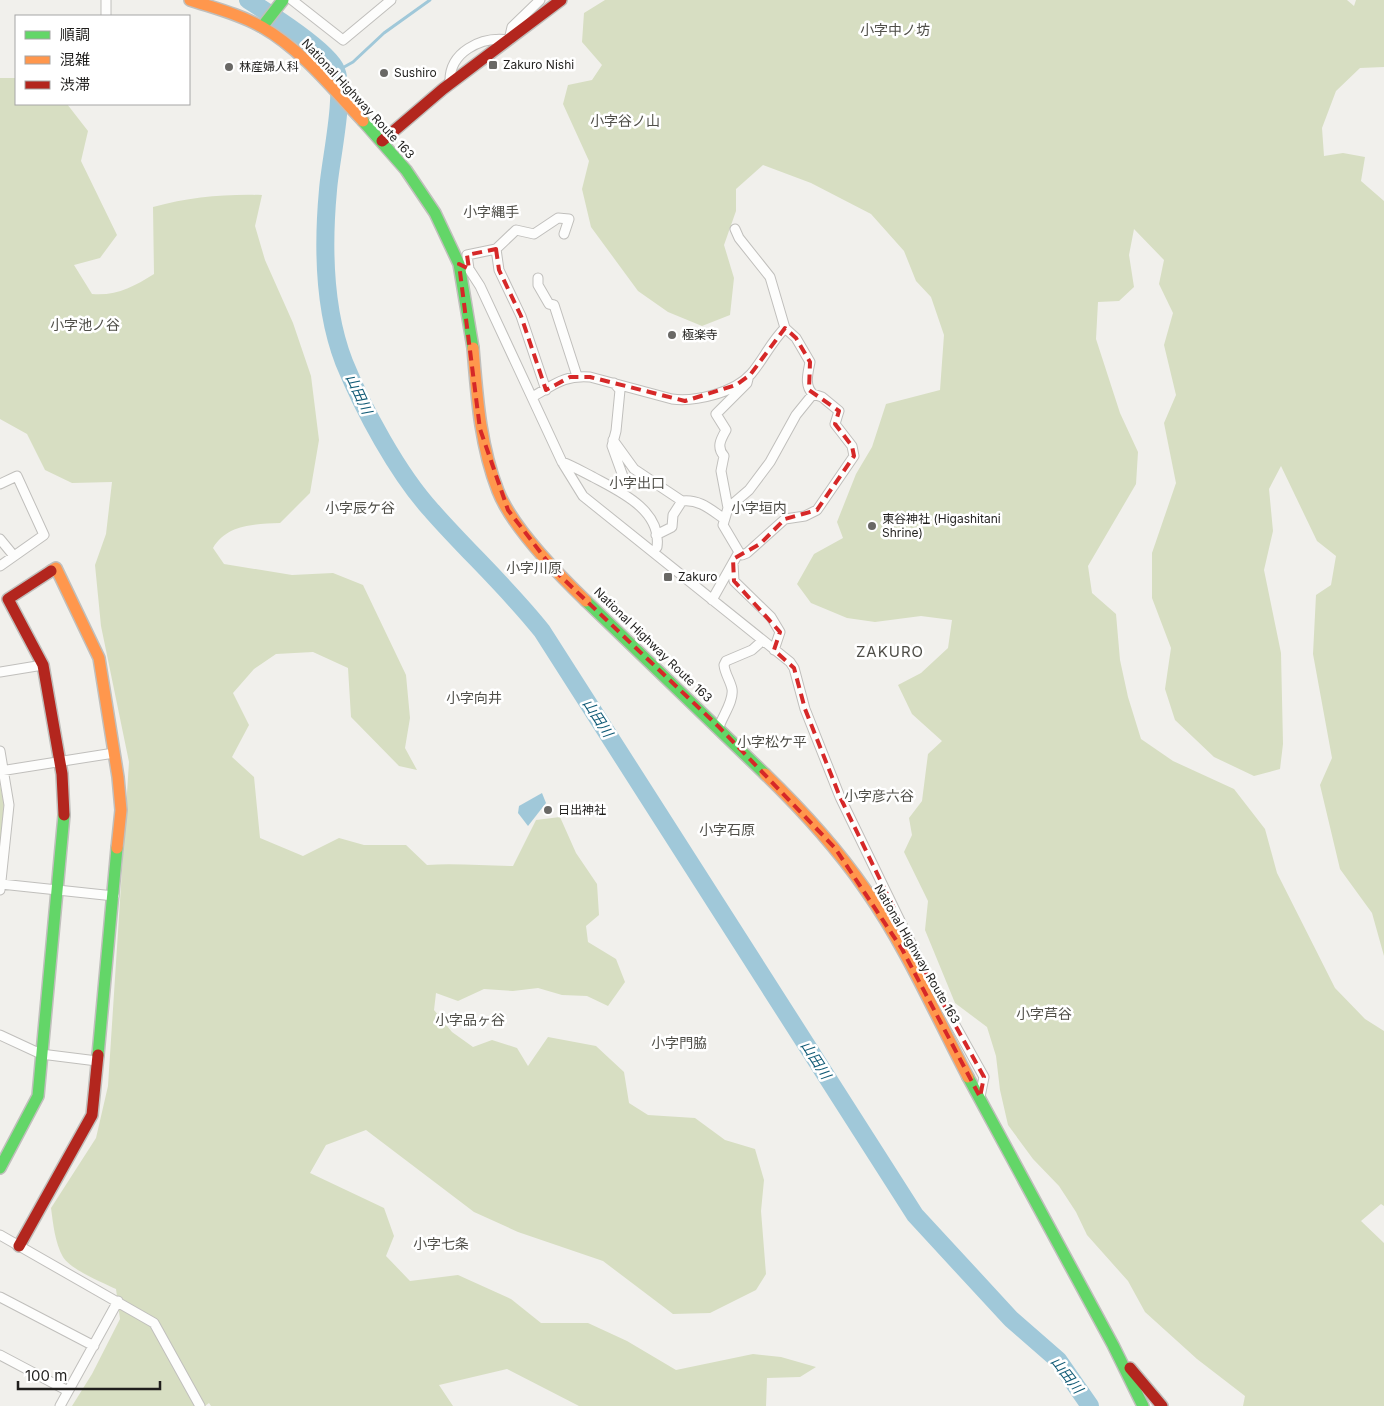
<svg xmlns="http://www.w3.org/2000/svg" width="1384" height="1406" font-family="Inter,'Noto Sans JP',sans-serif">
  <rect width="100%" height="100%" fill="#f1f0ec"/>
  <path fill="#d7dec2" d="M 605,0 L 1347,0 L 1354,6 L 1356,0 L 1384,0 L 1384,67 L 1360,68 L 1336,91 L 1322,128 L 1324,156 L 1343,153 L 1365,157 L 1361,181 L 1384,201 L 1384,956 L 1372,913 L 1340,869 L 1320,785 L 1332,758 L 1313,654 L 1316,595 L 1331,585 L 1336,556 L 1317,541 L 1281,466 L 1269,489 L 1273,531 L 1264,570 L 1281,653 L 1283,744 L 1280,769 L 1254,776 L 1214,757 L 1175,720 L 1165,689 L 1171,648 L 1152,598 L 1152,553 L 1176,483 L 1164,423 L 1176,395 L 1164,345 L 1173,313 L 1159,284 L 1164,260 L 1134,229 L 1129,255 L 1134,287 L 1119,301 L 1098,302 L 1096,339 L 1120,413 L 1138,452 L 1136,484 L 1088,566 L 1092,593 L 1116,614 L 1120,660 L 1128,697 L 1141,739 L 1173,761 L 1234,789 L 1265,829 L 1277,873 L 1335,988 L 1365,1019 L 1384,1031 L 1384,1206 L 1381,1204 L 1361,1221 L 1384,1243 L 1384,1406 L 1243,1406 L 1245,1396 L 1197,1359 L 1145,1312 L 1128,1281 L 1087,1235 L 1076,1212 L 1059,1186 L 1033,1159 L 1008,1125 L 1000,1090 L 996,1056 L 987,1027 L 955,1003 L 925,930 L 928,901 L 904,852 L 912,835 L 909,818 L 922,801 L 928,754 L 942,741 L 912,714 L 898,685 L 921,673 L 948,648 L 952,620 L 921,616 L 875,622 L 847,618 L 811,603 L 797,584 L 814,554 L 843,538 L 837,522 L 856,474 L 872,447 L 886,404 L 940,390 L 944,335 L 931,297 L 916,281 L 904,251 L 871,214 L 811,183 L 763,165 L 736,189 L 736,211 L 724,245 L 734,278 L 730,315 L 702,326 L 668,312 L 638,291 L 591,227 L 582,189 L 589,161 L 563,104 L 568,85 L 592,80 L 602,65 L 582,42 L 584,13 Z
    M 0,78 L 16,78 L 16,104 L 67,104 L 88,131 L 81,161 L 117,235 L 100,258 L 74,265 L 92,294 C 117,296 133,287 154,274 L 153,207 C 190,197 224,194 262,195 L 255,226 L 265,260 L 293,323 L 311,376 L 319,440 L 310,493 L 280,523 C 255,524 227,524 213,548 L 224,564 L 292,575 L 333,573 L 363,585 L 406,675 L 410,718 L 405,748 L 417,770 L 399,766 L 351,717 L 348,668 L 313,652 L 276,654 L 254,669 L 233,693 L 249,725 L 232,757 L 254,777 L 260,838 L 303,856 L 339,838 L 364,845 L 406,845 L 427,865 C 456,863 484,866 513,866 L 536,820 L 560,817 L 576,853 L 597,884 L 599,915 L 586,926 L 588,942 L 616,959 L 625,982 L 608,1006 L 587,996 L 562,995 L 538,988 L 513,991 L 484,989 L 458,1001 L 436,993 L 434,1010 L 452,1032 L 473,1047 L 492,1040 L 517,1048 L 528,1066 L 548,1037 L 596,1046 L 624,1072 L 629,1103 L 648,1115 L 695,1118 L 725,1140 L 755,1149 L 764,1180 L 761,1211 L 766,1274 L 756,1290 L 710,1313 L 673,1314 L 603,1261 L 518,1232 L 474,1212 L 366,1130 L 326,1145 L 310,1173 L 384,1208 L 394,1236 L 386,1256 L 410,1281 L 458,1275 L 511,1299 L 541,1323 L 588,1323 L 627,1341 L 676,1370 L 753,1354 L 781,1357 L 816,1367 L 800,1377 L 767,1378 L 766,1406 L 579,1406 L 507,1369 L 439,1385 L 453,1406 L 211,1406 L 209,1403 L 205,1406 L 72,1406 L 92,1374 L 120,1319 L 116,1289 C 103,1283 70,1269 63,1257 C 55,1243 53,1223 51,1208 L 96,1138 L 108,1086 L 129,762 L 101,626 L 95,565 L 106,534 L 112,482 L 72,483 L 45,470 L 27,434 L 0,419 Z
    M 0,784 L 4,805 L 0,845 Z"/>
  <path fill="#a0c8d9" d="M 542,793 L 546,803 L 528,826 L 518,813 L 519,806 Z"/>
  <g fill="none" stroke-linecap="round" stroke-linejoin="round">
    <path stroke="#a0c8d9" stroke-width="3" d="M 337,71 L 353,62 L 384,33 L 430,0"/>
    <path stroke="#a0c8d9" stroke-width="18" d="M 248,0 C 267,12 328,50 336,70 C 346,93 330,162 328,190 C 323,244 324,310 344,362 C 363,409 398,474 432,511 C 468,552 508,588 542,631 L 915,1215 L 1011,1319 L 1058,1360 L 1090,1406"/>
    <defs>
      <path id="street" d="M 106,0 L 106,16
        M 292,0 L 343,40 L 391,0
        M 450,84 C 448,52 481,36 509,40 L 512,27 L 540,0
        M 496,249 L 516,230 L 534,234 L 558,218 L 569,219 L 564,234
        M 459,264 L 469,269 L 480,286 L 562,462 L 583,496 L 790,662 L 794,668 L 805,709 L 840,797 L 920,962 L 984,1077 L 980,1097
        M 469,269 L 467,255 L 496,249 L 499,270 L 521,316 L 546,390
        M 538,278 L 538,285 L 549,304 L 554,305 L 577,376
        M 614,383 L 620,390 L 616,431 L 612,446 L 625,482 L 622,492
        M 532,397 C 554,385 563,375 590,377 L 672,399 C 695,402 734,393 751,374 C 763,360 771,342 785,328
        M 613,440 L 634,469 L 682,501 C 699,499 710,509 723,518
        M 562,462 C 573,466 583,472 593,477 C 619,491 662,510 657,547 L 653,552
        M 0,484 L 17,476 L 44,535 L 0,566
        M 728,508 L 721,471 L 724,456 C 716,447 721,439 726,430 L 716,414 L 747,383 L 748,379
        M 656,535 L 672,527 L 673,515 L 682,501
        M 0,539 L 14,556
        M 739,552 L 742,555 L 747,553 L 785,519 L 805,516 L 817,510 L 854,456 L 852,446 L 835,424 L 839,411 L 822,397 L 813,394
        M 733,563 L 734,581 L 771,617 L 780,632 L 774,650
        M 712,600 L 739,552 L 723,525 L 728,508 L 749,490 L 770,462 L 796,415 L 813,394 C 804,386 808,373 810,362 L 796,338 L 785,328 L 770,277 L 739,238 L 735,229
        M 0,672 L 43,665
        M 719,727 C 723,715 734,701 732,689 C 730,680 725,674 724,665 L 726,661 L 752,650 L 762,641
        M 0,751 L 9,805 L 0,890
        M 0,771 L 114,753
        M 1,884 L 114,896
        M 0,1035 L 41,1054 L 97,1061
        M 0,1235 L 154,1323 L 200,1406
        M 0,1297 L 94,1346
        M 0,1355 L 68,1391
        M 60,1406 L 118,1301"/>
      <path id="fast" d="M 262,27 L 283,0
        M 363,121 L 406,170 L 435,213 L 459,264 L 473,348
        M 586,601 L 765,774
        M 98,1055 L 117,848
        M 968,1077 L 1113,1345 L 1143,1406
        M 0,1168 L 38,1096 L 64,815"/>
      <path id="slow" d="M 190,0 C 214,8 239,14 262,27 C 302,50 332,88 363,121
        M 473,348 C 477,397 480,445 498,491 C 512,527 558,574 586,601
        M 51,571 L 56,568 L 99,658 L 118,777 L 121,810 L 117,848
        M 765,774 C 801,809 836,847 865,889 C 906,947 935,1014 968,1077"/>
      <path id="jam" d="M 382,141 L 443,89 L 561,0
        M 51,571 L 8,599 L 43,665 L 62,774 L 64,815
        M 19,1246 L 92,1115 L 98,1055
        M 1130,1368 L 1162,1406"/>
    </defs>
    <use href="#street" stroke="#c0bfbc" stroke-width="11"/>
    <use href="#fast" stroke="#c0bfbc" stroke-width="14"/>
    <use href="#slow" stroke="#c0bfbc" stroke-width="14"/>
    <use href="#jam" stroke="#c0bfbc" stroke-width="14"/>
    <use href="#street" stroke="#fdfdfc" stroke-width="9"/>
    <use href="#fast" stroke="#63d668" stroke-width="11"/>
    <use href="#slow" stroke="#ff974d" stroke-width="11"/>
    <use href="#jam" stroke="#b3261e" stroke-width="11"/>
  </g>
  <path fill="none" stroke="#d62828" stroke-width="4" stroke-dasharray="10 6" stroke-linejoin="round" d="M 496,249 L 499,270 L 521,316 L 546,390 L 570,377 L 590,377 L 685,401 L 736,385 L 750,375 L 785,328 L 796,338 L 810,362 L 809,390 L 839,411 L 835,424 L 852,446 L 854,456 L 817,510 L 785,519 L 760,544 L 733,559 L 734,581 L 780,632 L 774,650 L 794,668 L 805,709 L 840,797 L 920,962 L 984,1077 L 980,1097 L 902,949 L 835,848 L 719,727 L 554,570 L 508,510 L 480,429 L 459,264 L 469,269 L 467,255 Z"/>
  <g fill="#696865" stroke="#fff" stroke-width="2">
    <rect x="488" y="60" width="10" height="10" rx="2.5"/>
    <circle cx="229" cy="67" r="5"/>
    <circle cx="384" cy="73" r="5"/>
    <circle cx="672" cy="335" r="5"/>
    <circle cx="872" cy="526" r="5"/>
    <rect x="663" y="572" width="10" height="10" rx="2.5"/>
    <circle cx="548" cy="810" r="5"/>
  </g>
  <g text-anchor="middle" stroke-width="5" stroke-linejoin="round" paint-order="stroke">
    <g font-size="12" fill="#201f1d" stroke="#fff" text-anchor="start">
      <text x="503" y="69">Zakuro Nishi</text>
      <text x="239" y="71">林産婦人科</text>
      <text x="394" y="77">Sushiro</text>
      <text x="682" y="339">極楽寺</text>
      <text x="882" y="523">東谷神社 (Higashitani<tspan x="882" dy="14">Shrine)</tspan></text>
      <text x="678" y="581">Zakuro</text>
      <text x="558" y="814">日出神社</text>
    </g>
    <g font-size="12" fill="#201f1d" stroke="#fff">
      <text transform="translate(358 99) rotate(47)" y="4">National Highway Route 163</text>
      <text transform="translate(653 645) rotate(44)" y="4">National Highway Route 163</text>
      <text transform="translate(917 954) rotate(60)" y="4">National Highway Route 163</text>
    </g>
    <g font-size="14" fill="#504f49" stroke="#fff">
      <text x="895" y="35">小字中ノ坊</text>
      <text x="625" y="126">小字谷ノ山</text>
      <text x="491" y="217">小字縄手</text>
      <text x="85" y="330">小字池ノ谷</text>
      <text x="637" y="488">小字出口</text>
      <text x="360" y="513">小字辰ケ谷</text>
      <text x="759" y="513">小字垣内</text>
      <text x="534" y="573">小字川原</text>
      <text x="474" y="703">小字向井</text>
      <text x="772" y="747">小字松ケ平</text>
      <text x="879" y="801">小字彦六谷</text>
      <text x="727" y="835">小字石原</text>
      <text x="1044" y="1019">小字芦谷</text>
      <text x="470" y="1025">小字品ヶ谷</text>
      <text x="679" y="1048">小字門脇</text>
      <text x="441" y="1249">小字七条</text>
    </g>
    <g font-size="14" font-style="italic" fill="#115b76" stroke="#fff">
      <text transform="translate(359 394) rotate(65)" y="5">山田川</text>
      <text transform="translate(598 718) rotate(57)" y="5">山田川</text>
      <text transform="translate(816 1060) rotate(57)" y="5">山田川</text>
      <text transform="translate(1067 1375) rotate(52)" y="5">山田川</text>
    </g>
    <g font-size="15" letter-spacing="1" fill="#504f49" stroke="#fff">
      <text x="890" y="657">ZAKURO</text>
    </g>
  </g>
  <rect x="15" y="15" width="175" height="90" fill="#ffffff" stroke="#a6a5a5"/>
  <rect x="25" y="31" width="25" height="8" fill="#63d668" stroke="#a6a5a5"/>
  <text x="60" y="40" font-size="15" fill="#201f1d">順調</text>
  <rect x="25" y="56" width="25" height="8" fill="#ff974d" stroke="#a6a5a5"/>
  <text x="60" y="65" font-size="15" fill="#201f1d">混雑</text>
  <rect x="25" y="81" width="25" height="8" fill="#b3261e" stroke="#a6a5a5"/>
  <text x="60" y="90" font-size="15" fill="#201f1d">渋滞</text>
  <path d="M18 1381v8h142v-8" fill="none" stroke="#201f1d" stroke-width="2.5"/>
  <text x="25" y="1381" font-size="15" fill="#201f1d" stroke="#ffffff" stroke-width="4" paint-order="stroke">100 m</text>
</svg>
